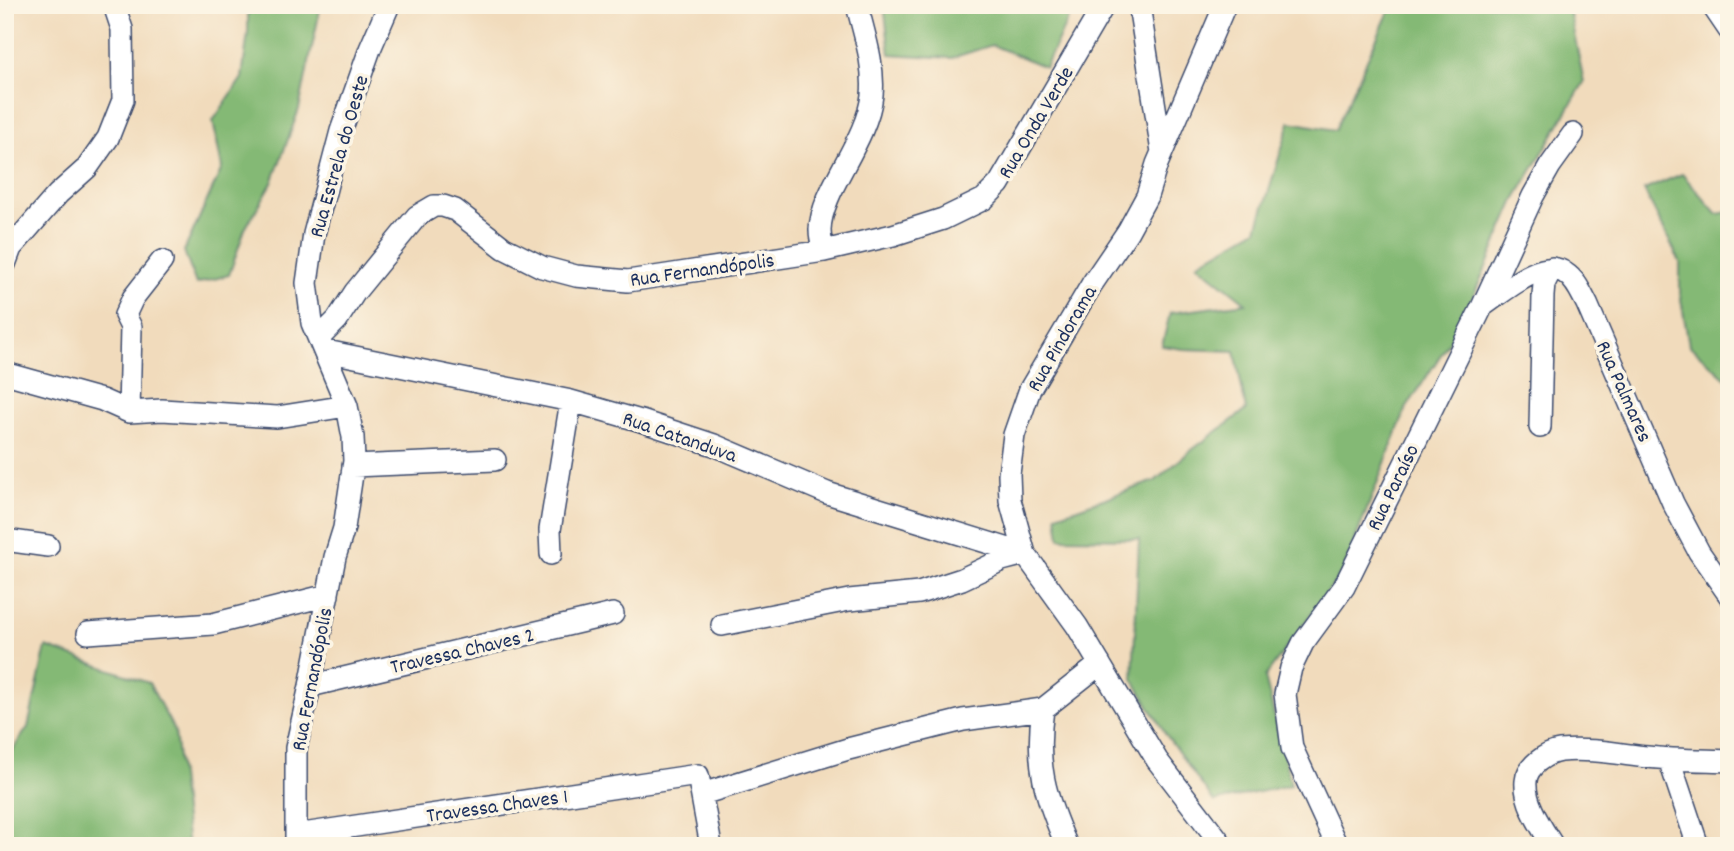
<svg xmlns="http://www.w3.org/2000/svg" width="1734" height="851" font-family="Dekko,sans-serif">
  <rect width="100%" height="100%" fill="#fcf5e5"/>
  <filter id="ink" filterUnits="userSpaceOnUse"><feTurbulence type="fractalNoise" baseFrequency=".0143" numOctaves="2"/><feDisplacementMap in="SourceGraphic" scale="14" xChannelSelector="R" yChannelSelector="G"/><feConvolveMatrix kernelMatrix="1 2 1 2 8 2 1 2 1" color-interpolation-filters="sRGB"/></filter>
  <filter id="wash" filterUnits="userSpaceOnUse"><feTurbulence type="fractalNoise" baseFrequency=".00686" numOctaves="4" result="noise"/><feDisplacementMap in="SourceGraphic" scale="28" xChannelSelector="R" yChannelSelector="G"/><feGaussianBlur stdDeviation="1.57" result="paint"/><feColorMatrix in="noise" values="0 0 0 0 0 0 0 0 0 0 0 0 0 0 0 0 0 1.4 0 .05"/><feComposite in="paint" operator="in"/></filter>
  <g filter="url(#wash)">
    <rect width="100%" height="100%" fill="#f1dbbc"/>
    <path fill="#84b974" stroke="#507469" stroke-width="2" d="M 248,5 L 321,5 L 299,109 L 272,183 L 245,229 L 229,275 L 196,284 L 184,251 L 222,168 L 213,121 L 242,78 L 248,32 Z
      M 884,5 L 1075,5 L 1045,67 L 992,45 L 952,58 L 890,54 Z
      M 1392,5 L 1568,5 L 1584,82 L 1516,198 L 1463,320 L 1406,409 L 1343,571 L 1265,677 L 1291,785 L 1214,802 L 1167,736 L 1133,679 L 1139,539 L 1060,538 L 1057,515 L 1155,481 L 1189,452 L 1246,410 L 1235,351 L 1183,349 L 1162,346 L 1170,313 L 1246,303 L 1197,264 L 1257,229 L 1290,122 L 1335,130 Z
      M 1682,174 L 1717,214 L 1729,212 L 1729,381 L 1689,345 L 1680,294 L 1680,262 L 1644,190 Z
      M 46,647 L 149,683 L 175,732 L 188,846 L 5,846 L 5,761 L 28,727 Z"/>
  </g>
  <g filter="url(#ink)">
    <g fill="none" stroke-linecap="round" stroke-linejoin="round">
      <defs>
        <path id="minor" d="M 1139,5 L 1162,152
          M 1712,5 L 1729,30
          M 824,251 C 822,245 820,237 820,230 C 821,190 867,142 872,95 C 875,65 864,34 857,5
          M 5,264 L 11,248 L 58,194 L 87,168 L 108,138 L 123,100 L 122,29 L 114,5
          M 1484,305 C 1502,293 1544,256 1565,273 C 1576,280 1581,293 1587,304 L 1673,503 L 1699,552 L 1729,595
          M 319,338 L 337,320 L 355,292 L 417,216 L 434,206 L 443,206 L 455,210 L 504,248 L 542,267 L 576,276 L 628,281 L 824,251 L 893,235 L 943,219 L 984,199 L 999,184 L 1104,5
          M 326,351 L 571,401 L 641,421 L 714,445 L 827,493 L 1025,554
          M 5,373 L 102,400 L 129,412 L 162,410 L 277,417 L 347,406
          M 129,412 L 131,327 L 125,315 L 133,298 L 162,261
          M 1540,427 L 1543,296 L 1544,284 L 1552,268
          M 353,466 L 495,460
          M 5,540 L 48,546
          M 551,554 L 550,530 L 571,401
          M 722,625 L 849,600 L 919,593 L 962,579 L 1002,560 L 1025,554
          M 88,633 L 213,624 L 328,595
          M 310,686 L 613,614
          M 1669,759 L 1698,846
          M 702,794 L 848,749 L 963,720 L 1043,709
          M 296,835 L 698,775 L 711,846
          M 296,846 L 296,748 L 310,686 L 335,557 L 344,528 L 354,461 L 353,437 L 347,406 L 312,323 L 307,283 L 314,234 L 341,131 L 370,49 L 389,5
          M 1067,846 C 1045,797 1035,763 1043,709 L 1100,664
          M 1223,846 L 1157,760 L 1077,626 L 1025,554 L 1010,500 L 1009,474 L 1014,435 L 1030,389 L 1092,284 L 1128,231 L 1147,196 L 1157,164 L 1225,5
          M 1337,846 L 1292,748 L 1285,694 L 1291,668 L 1303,643 L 1344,587 L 1482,307 L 1533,196 L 1550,166 L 1573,134
          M 1553,846 C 1542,828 1524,803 1526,781 C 1527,766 1546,753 1560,751 C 1588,748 1619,754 1647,757 C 1674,760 1702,760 1729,761"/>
      </defs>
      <use href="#minor" stroke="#3b496c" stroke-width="24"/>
      <use href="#minor" stroke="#fff" stroke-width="21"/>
    </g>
  </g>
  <g text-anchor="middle" stroke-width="7" stroke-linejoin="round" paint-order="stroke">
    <g font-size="21" fill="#1b2f5e" stroke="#fcf5e5">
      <text transform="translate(1035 122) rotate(-59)" y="7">Rua Onda Verde</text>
      <text transform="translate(338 156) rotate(-74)" y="7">Rua Estrela do Oeste</text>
      <text transform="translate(702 269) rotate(-8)" y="7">Rua Fernandópolis</text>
      <text transform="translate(1061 338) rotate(-60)" y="7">Rua Pindorama</text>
      <text transform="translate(1625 391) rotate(66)" y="7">Rua Palmares</text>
      <text transform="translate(680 436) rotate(19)" y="7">Rua Catanduva</text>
      <text transform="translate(1392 487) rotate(-64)" y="7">Rua Paraíso</text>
      <text transform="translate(462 650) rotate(-13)" y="7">Travessa Chaves 2</text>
      <text transform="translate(311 679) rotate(-79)" y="7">Rua Fernandópolis</text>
      <text transform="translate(497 805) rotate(-8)" y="7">Travessa Chaves 1</text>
    </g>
  </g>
  <rect width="1734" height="851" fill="none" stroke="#fcf5e5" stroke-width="28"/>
</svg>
